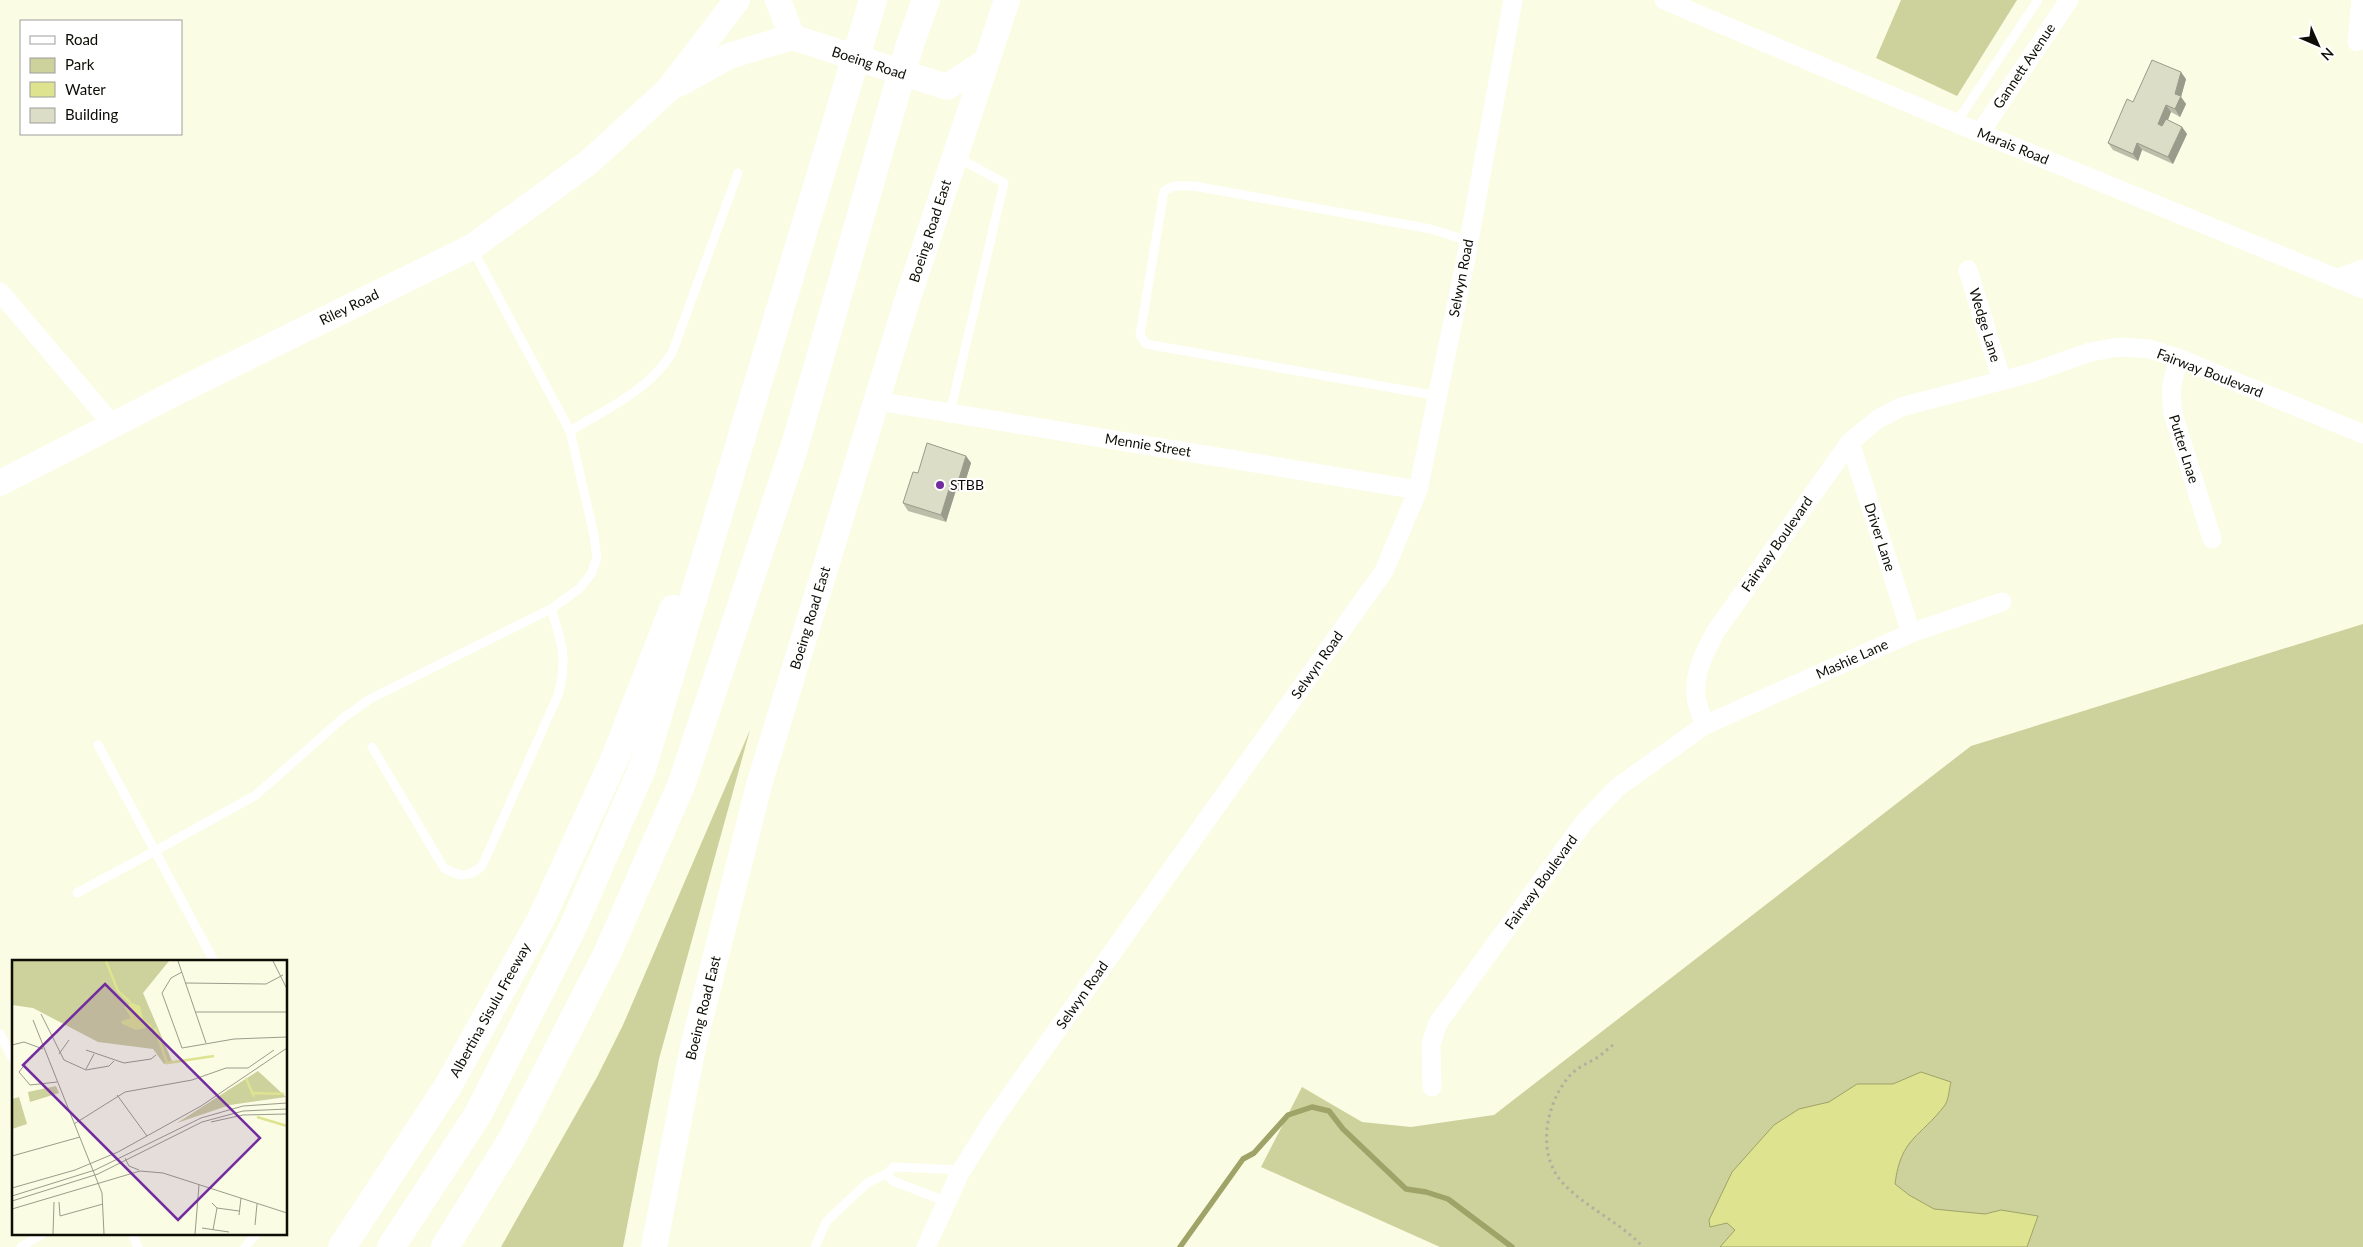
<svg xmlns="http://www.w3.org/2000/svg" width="2363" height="1247" font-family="Lato,sans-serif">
  <rect width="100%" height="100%" fill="#fafce4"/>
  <path fill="#cdd19c" d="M 1901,0 L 2017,0 L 1957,96 L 1876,58 Z
    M 2363,624 L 2363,1247 L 1440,1247 L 1261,1167 L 1302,1087 L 1362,1122 L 1411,1127 L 1494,1115 L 1971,746 Z
    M 750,730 L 659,1059 L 623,1247 L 501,1247 L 597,1077 L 623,1025 Z"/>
  <path fill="#dee390" stroke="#9fa367" d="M 1921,1072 L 1951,1082 C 1949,1089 1949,1099 1945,1105 C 1920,1138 1901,1137 1895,1184 L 1909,1195 L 1934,1209 L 1985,1214 L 2001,1210 L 2038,1216 L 2027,1247 L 1720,1247 L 1735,1230 L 1727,1223 L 1710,1227 L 1709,1220 L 1732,1172 L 1774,1125 L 1799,1109 L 1829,1102 L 1857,1084 L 1893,1084 Z"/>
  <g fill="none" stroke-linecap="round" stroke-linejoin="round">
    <path stroke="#9fa367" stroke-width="5.5" d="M 1180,1247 L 1243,1159 L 1254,1153 L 1288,1115 L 1312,1107 L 1329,1111 L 1343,1129 L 1406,1189 L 1426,1192 L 1448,1199 L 1512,1247"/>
    <path stroke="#afb19e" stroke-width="3" stroke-dasharray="2.5 4" stroke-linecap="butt" d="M 1613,1045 C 1606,1050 1599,1058 1591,1061 C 1582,1066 1574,1070 1567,1079 C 1545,1107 1537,1154 1562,1182 C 1584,1207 1619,1221 1643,1247"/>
    <path stroke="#fff" stroke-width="9" d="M 1956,123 L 2038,0
      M 1438,396 L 1146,344 L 1140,335 L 1164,191 L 1174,186 L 1194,186 L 1431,229 L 1469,241
      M 950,413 L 1004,183 L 957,157
      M 570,431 C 608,408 648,391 672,353 L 738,173
      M 372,747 L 444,868 C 460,877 468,878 482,866 L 558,695 C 568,660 562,642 551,609
      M 77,893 L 155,851 L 98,745
      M 214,961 L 155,851 L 256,795 L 343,718 L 370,699 L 551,609 L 579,589 L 591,574 L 597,558 L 594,535 L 570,431 L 473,250
      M 0,1034 L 14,1061
      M 886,1174 L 893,1181 L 947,1202
      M 132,1233 L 138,1247
      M 21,1247 L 44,1233
      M 245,1247 L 257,1233
      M 815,1247 L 826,1222 L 867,1183 L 886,1174 L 894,1167 L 962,1170"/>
    <path stroke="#fff" stroke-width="19" d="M 1664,0 L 1956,123 L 2363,289
      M 2357,42 L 2361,0
      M 1980,133 L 2069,0
      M 1968,270 L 2002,381
      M 2339,278 L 2363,269
      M 0,292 L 112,424
      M 2178,358 L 2171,390 L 2173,414 L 2212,539
      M 877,401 L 1418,490
      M 1850,442 L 1911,633
      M 1705,725 C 1702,716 1696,705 1696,695 C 1694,672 1705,651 1716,631 L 1850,442 L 1878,419 L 1901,407 L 2031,373 L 2090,352 L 2119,347 L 2149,349 L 2178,358 L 2363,434
      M 1432,1087 L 1431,1044 L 1438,1023 L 1585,821 L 1618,787 L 1705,725 L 1911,633 L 2002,602
      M 926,1247 L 960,1173 L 993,1120 L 1384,571 L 1418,490 L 1464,268 L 1513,0"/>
    <path stroke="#fff" stroke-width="26" d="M 778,0 L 792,37
      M 679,84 L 729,56 L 792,37 L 947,87 L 984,63
      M 0,483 L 179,391 L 472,247 L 588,163 L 669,89 L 737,0
      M 654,1247 L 693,1047 L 759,785 L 907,301 L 1007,0"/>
    <path stroke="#fff" stroke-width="28" d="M 342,1247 L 448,1086 L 541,919 L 614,760 L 673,609
      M 391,1247 L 477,1116 L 572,929 L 642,769 L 873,0
      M 445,1247 L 512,1139 L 607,954 L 682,783 L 795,445 L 910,44 L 926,0"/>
  </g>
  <path fill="#bcbeaa" d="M 2186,79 L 2181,97 L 2186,104 L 2180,117 L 2171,112 L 2168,120 L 2182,127 L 2187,134 L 2173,164 L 2142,150 L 2138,161 L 2113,150 L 2108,143 L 2133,102 Z
    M 966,456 L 971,463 L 962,492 L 956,490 L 946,522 L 908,511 L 903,503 L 918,473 Z"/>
  <path fill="#999b8b" d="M 2181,72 L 2186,79 L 2181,97 L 2186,104 L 2180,117 L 2175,109 L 2175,94 Z
    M 2166,105 L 2171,112 L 2163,132 L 2158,124 Z
    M 2182,127 L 2187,134 L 2173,164 L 2168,157 Z
    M 2137,143 L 2142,150 L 2138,161 L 2133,154 Z
    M 966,456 L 971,463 L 962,492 L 957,485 Z
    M 951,483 L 956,490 L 946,522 L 941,515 Z"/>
  <path fill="#dbddc6" stroke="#999b8b" d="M 2152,60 L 2181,72 L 2175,94 L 2181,96 L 2175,109 L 2166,105 L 2158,124 L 2162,126 L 2166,119 L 2182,127 L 2168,157 L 2137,143 L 2133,154 L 2108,143 L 2127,99 L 2133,102 Z
    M 927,443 L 966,456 L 957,485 L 951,483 L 941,515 L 903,503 L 913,472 L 918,473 Z"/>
  <circle fill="#722c9f" stroke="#fff" stroke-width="2" cx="940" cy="485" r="5"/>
  <g text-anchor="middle" stroke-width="4" stroke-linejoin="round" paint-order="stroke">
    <g font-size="14" fill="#0d0d06" stroke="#fff">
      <text transform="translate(869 63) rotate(18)" y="5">Boeing Road</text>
      <text transform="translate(2024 66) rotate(-56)" y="5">Gannett Avenue</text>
      <text transform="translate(2013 146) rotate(22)" y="5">Marais Road</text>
      <text transform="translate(930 231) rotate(-72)" y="5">Boeing Road East</text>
      <text transform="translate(1461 278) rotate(-79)" y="5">Selwyn Road</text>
      <text transform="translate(349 307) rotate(-26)" y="5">Riley Road</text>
      <text transform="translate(1985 325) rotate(73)" y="5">Wedge Lane</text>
      <text transform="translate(2210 373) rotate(21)" y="5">Fairway Boulevard</text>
      <text transform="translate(1148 445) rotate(9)" y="5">Mennie Street</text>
      <text transform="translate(2184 449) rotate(73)" y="5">Putter Lnae</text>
      <text transform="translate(1880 537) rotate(72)" y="5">Driver Lane</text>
      <text transform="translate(1777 544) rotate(-55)" y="5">Fairway Boulevard</text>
      <text transform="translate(810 618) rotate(-73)" y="5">Boeing Road East</text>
      <text transform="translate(1852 659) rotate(-24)" y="5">Mashie Lane</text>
      <text transform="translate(1317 665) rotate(-55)" y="5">Selwyn Road</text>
      <text transform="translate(1541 882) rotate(-54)" y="5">Fairway Boulevard</text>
      <text transform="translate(1082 995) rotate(-55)" y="5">Selwyn Road</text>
      <text transform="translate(703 1008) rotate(-76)" y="5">Boeing Road East</text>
      <text transform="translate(490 1010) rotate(-61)" y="5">Albertina Sisulu Freeway</text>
    </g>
    <g font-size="14" fill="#0d0d06" stroke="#fff" text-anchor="start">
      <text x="950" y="490">STBB</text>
    </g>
  </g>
  <g transform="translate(12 960)">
    <rect width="275" height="275" fill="#fafce4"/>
    <path d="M 0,1 L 157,1 L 131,33 L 160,101 L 152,104 L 141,89 L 86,82 L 21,48 L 0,45 ZM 246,111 L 274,137 L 218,145 L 165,163 ZM 44,126 L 47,133 L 18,142 L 16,132 ZM 7,137 L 15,164 L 0,169 L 0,139 Z" fill="#cdd19c"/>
    <path d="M 120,43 L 128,46 L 131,59 L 141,67 L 133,66 L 134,68 L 124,70 L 110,64 L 109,61 L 119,58 L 112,47 Z" fill="#dee390"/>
    <path fill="none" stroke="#dee390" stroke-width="2.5" d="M 94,1 L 106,31 L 119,43M 143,68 L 155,103 L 202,96M 234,118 L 242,137M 241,133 L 272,134M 245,157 L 275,166"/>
    <path fill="none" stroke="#9b9c8b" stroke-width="1" d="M 166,1 L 194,83M 261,1 L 275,29M 170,12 L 159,18 L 150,33 L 170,88 L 222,79 L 275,77M 173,23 L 254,24 L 271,15M 183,52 L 275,52M 29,54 L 52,100 L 74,110 L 97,106 L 102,101M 21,60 L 90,233 L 92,274M 0,85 L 12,82 L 31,89M 74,90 L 112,103 L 139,99 L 144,95M 47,94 L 57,80M 14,103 L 7,112 L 18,125 L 45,122M 74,109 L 82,94M 105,135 L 135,176M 199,162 L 231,155 L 275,154M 62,164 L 113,132 L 180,120 L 214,108 L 236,108 L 262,90M 0,196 L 68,177M 113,198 L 117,206 L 127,210M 0,228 L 63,210 L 106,192 L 189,146 L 275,88M 0,236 L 83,210 L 189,158 L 231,146 L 275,143M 0,241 L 86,214 L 190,162 L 231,151 L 275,149M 47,242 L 48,256 L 91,244M 200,243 L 205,248 L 201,270M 205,248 L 227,251M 0,249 L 128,211 L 151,213 L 275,253M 227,255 L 229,238M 243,265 L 245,244M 190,268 L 217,272M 41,274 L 42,242M 183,274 L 187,225"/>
    <path fill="#722c9f" fill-opacity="0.15" stroke="#722c9f" stroke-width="2.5" d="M 93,24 L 248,178 L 166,260 L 11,105 Z"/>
    <rect width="275" height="275" fill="none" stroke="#0d0d06" stroke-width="2.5"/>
  </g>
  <rect x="20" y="20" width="162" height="115" fill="#ffffff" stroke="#9e9e9b"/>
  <rect x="30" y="36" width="25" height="8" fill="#ffffff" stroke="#9e9e9b"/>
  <text x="65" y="45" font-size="15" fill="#0d0d06">Road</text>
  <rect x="30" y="58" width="25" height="15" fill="#cdd19c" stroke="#9e9e9b"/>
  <text x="65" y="70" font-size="15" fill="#0d0d06">Park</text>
  <rect x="30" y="82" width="25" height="15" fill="#dee390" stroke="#9e9e9b"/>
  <text x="65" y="95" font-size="15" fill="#0d0d06">Water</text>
  <rect x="30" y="108" width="25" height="15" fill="#dbddc6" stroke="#9e9e9b"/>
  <text x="65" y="120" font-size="15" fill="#0d0d06">Building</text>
  <g transform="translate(2318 45) rotate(135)" stroke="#ffffff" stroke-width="4" paint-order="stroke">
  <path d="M0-4L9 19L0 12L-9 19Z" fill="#0d0d06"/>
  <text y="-8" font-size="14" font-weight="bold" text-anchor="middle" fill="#0d0d06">N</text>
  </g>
</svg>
